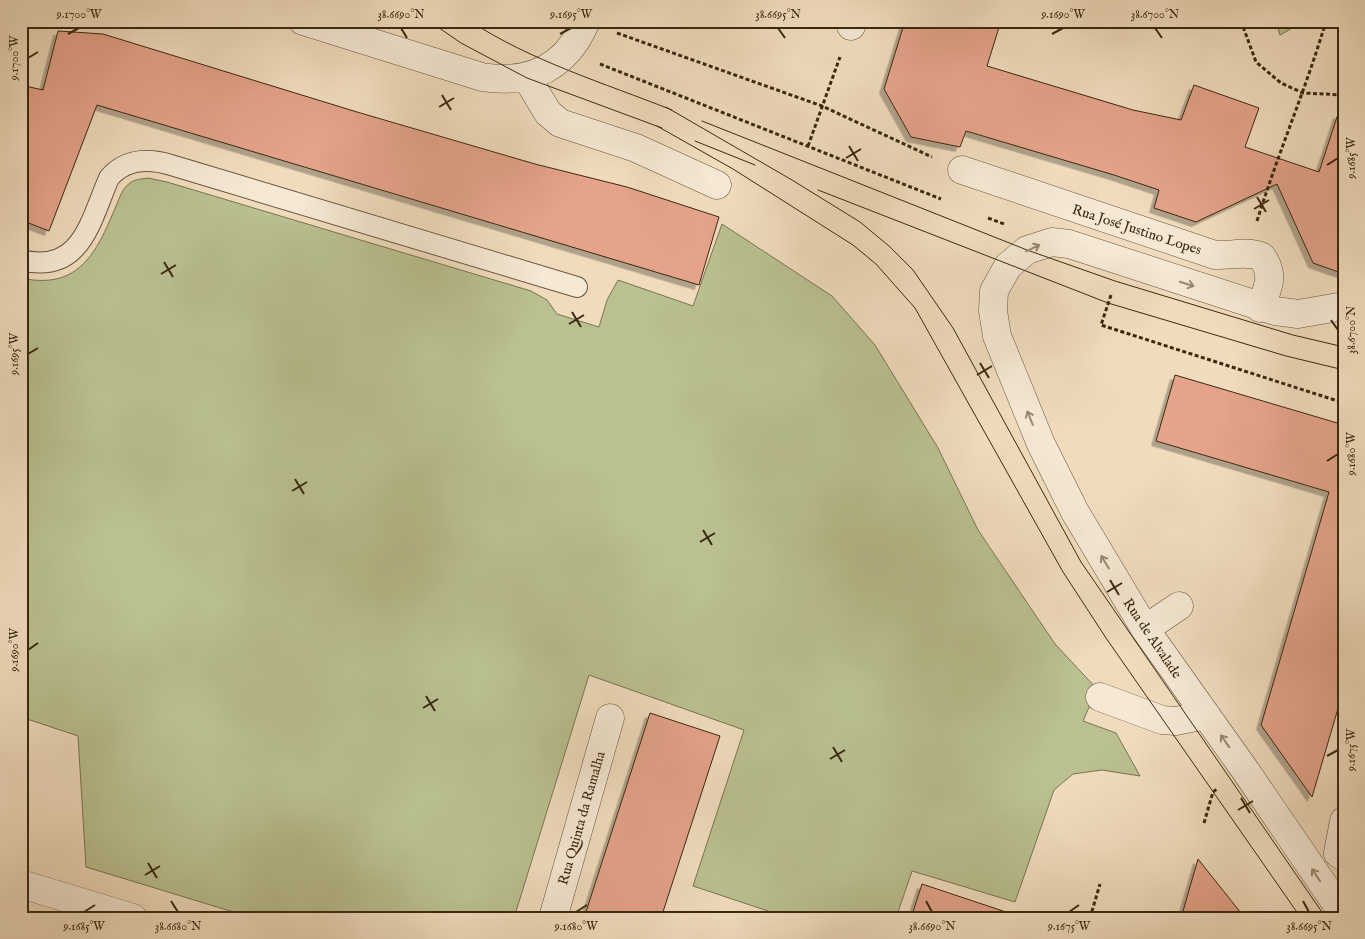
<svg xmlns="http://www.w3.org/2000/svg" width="1365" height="939" font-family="'IM FELL English',serif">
  <defs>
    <filter id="shadow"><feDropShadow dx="-4.5" dy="4.5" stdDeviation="0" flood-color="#0004"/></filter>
  </defs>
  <rect width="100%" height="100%" fill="#f0dcbd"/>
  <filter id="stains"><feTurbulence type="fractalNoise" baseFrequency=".004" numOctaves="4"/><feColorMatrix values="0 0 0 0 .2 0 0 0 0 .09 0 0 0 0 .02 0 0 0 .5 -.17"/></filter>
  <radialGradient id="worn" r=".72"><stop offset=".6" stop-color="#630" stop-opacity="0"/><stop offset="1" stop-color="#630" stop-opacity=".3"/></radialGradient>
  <path fill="#bac090" stroke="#7a7450" d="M 1276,21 L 1305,21 L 1280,35 Z
    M 148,178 L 167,182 L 531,291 L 547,300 L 557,314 L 599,327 L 607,300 L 618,280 L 693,306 L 722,224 L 832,296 L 875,345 L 938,448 L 978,530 L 1055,644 L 1097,689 L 1083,721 L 1116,733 L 1140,776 L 1102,770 L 1073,774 L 1054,790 L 1015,902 L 912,871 L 896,918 L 789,918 L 693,886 L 744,730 L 589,675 L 514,918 L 253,918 L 86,867 L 78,736 L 21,717 L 21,278 C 76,290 95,256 113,213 C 118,203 121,189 130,183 C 135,179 142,179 148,178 Z"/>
  <path fill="#e4a38a" stroke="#3a2810" filter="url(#shadow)" d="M 905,21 L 1001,21 L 987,66 L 1133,110 L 1181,120 L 1194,85 L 1259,108 L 1245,147 L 1319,172 L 1338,114 L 1344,115 L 1344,274 L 1313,263 L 1277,184 L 1196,222 L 1154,208 L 1159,190 L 1114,175 L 966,131 L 960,147 L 911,137 L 884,89 Z
    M 58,31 L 103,34 L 357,112 L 535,164 L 627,187 L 719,217 L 699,285 L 97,105 L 49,231 L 21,220 L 21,85 L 43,90 Z
    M 1175,375 L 1344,425 L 1344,688 L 1312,797 L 1261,725 L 1329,492 L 1156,441 Z
    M 650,713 L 720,736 L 661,918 L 584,918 Z
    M 1198,859 L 1245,918 L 1181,918 Z
    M 922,884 L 1006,912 L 1005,918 L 911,918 Z"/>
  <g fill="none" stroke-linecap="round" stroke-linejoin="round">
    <defs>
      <path id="service" d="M 21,260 C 81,275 90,222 109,178 C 125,159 148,158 171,165 L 577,287"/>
      <path id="minor" d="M 303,21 L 482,77 C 530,85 567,67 586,21
        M 851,26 L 853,21
        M 527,78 L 548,113 L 560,123 L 636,148 L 717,185
        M 962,170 L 1215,255 C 1231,256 1247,250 1262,257 C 1275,275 1268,288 1260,308
        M 1344,306 L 1298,314 L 1275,311 L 1069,244 L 1052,242 L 1027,250 L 1008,266 L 994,291 L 993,311 L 997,336 L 1041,444 L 1075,512 L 1145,629 L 1245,770 L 1344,915
        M 1145,629 L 1179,606
        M 1100,697 L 1162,720 L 1176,721 L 1206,715
        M 1344,821 L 1338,853 L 1344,857
        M 21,884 L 133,918
        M 553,918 L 610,718"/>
    </defs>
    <use href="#service" stroke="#68553b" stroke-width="22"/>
    <use href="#minor" stroke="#68553b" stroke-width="29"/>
    <path stroke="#3a2810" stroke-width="3" stroke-dasharray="4 2.5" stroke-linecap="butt" d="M 1241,21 L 1256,62 L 1281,83 L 1303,93 L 1344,95
      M 617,33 L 822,106 L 932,157
      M 600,64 L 941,199
      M 808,146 L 840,57
      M 988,218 L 1004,224
      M 1257,221 C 1278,153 1306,89 1326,21
      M 1111,295 L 1101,325 L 1344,403
      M 1204,823 L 1213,792 L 1218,788
      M 1090,918 L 1100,884"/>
    <use href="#service" stroke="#f5e8d4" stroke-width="20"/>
    <use href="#minor" stroke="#f5e8d4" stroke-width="28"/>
    <path stroke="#3a2810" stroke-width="1" d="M 429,21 L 461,43 L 527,78 L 662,128
      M 470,21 C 531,61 604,83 672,110
      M 666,107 L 792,180 L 860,222 L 889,246 L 913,270 L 953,328 L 1081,562 L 1326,918
      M 702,121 L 1027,250 L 1115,281 L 1293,335 L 1344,347
      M 657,126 L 733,169 L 853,245 L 876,264 L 915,308 L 1063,572 L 1106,638 L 1301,918
      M 695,141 L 755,165
      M 818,190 L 1108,303 L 1286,356 L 1344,370"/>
  </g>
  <defs><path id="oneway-shaft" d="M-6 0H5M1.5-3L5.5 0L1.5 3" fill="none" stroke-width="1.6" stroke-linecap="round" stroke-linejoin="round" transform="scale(1.25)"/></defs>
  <g stroke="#988872">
    <use href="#oneway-shaft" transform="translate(1033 248) rotate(-26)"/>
    <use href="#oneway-shaft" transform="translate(1187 284) rotate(18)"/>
    <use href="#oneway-shaft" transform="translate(1030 418) rotate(-112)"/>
    <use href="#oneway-shaft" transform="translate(1105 562) rotate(-121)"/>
    <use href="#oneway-shaft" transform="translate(1225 741) rotate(-125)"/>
    <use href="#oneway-shaft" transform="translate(1316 875) rotate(-124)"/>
  </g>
  <path fill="none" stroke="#3a2810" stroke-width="2" d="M 401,28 L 407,38M 778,28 L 785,38M 1155,28 L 1162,38M 68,34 L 79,28M 560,34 L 571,28M 1052,34 L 1063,28M 28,58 L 38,52M 442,95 L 451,110M 439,107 L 454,98M 849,146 L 858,161M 846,158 L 861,149M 1327,165 L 1338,158M 1257,197 L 1266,212M 1254,209 L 1269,200M 164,262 L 173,277M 161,274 L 176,265M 572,312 L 581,327M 1331,320 L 1338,330M 569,324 L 584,315M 28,354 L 38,348M 980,363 L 989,378M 977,375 L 992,366M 1327,461 L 1338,454M 295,479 L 304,494M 292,491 L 307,482M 703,530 L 712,545M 700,542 L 715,533M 1110,580 L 1119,595M 1107,592 L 1122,583M 28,650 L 38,643M 426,696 L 435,711M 423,708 L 438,699M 833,747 L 842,762M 1327,756 L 1338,750M 830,759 L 845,750M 1241,798 L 1250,813M 1238,810 L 1253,801M 148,863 L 157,878M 145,875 L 160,866M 171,901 L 178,912M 926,901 L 932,912M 1303,901 L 1309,912M 84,912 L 95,905M 576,912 L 587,905M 1069,912 L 1079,905"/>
  <g text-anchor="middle" stroke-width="4.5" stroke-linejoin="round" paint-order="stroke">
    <g font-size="14" fill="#3a2810" stroke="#f5e8d4">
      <text transform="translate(1137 229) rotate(18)" y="5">Rua José Justino Lopes</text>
      <text transform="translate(1153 638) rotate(56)" y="5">Rua de Alvalade</text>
      <text transform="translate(581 818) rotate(-74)" y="5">Rua Quinta da Ramalha</text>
    </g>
  </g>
  <rect width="1365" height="939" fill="none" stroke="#f0dcbd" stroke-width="55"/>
  <rect x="28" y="28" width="1310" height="884" fill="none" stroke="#3a2810" stroke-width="2"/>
  <g font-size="12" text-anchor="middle" fill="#3a2810">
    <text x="79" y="18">9.1700°W</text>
    <text x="401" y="18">38.6690°N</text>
    <text x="571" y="18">9.1695°W</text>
    <text x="778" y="18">38.6695°N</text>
    <text x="1063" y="18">9.1690°W</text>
    <text x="1155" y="18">38.6700°N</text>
    <text transform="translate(14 58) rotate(-90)" y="4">9.1700°W</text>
    <text transform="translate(1351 158) rotate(-90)" y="4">9.1685°W</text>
    <text transform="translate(1351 330) rotate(-90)" y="4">38.6700°N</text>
    <text transform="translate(14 354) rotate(-90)" y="4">9.1695°W</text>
    <text transform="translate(1351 454) rotate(-90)" y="4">9.1680°W</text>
    <text transform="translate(14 650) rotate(-90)" y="4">9.1690°W</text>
    <text transform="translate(1351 750) rotate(-90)" y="4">9.1675°W</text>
    <text x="84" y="930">9.1685°W</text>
    <text x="178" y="930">38.6680°N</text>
    <text x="576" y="930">9.1680°W</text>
    <text x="932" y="930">38.6690°N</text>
    <text x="1069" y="930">9.1675°W</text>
    <text x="1309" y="930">38.6695°N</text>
  </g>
  <rect width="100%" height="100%" filter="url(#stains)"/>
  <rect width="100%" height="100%" fill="url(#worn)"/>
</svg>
